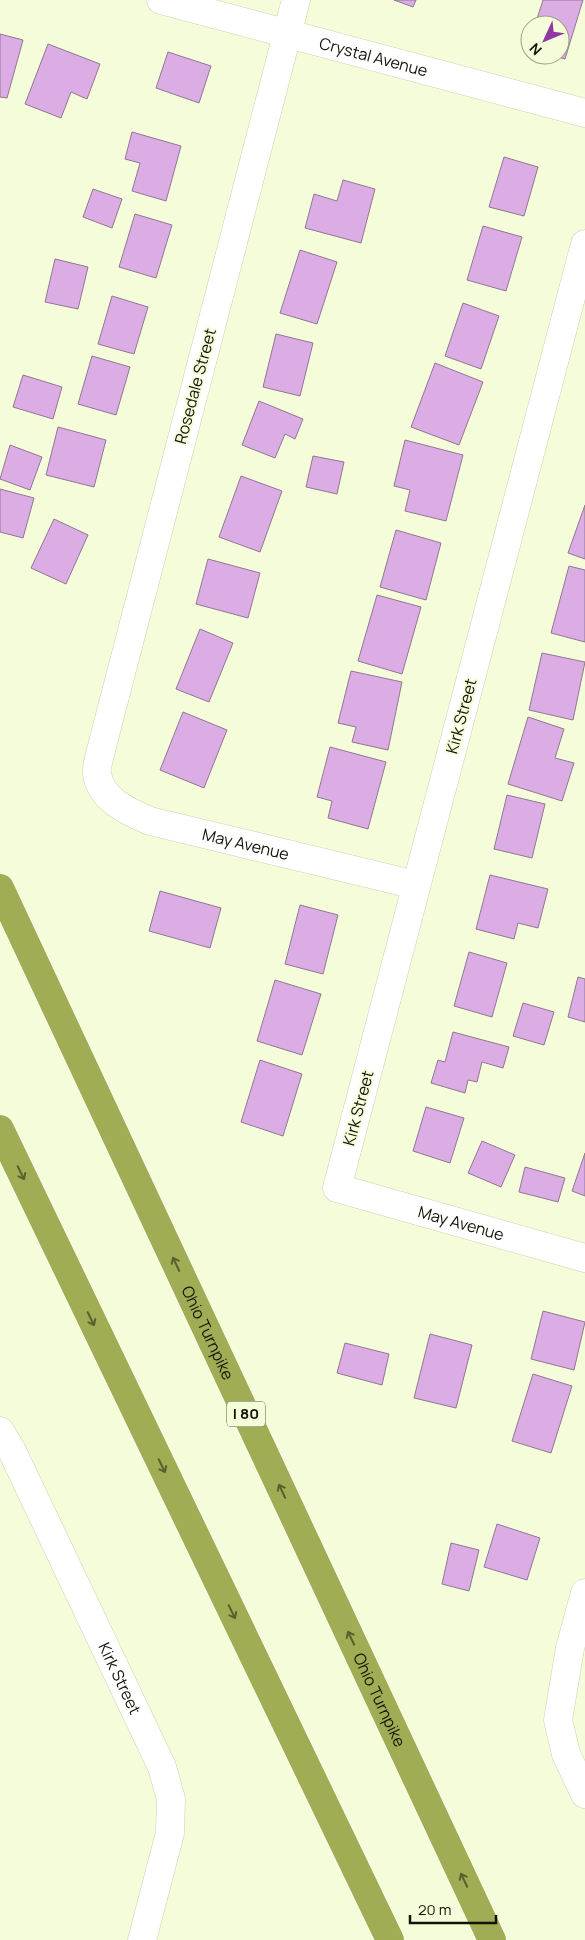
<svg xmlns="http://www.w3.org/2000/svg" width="585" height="1940" font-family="Manrope,sans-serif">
  <rect width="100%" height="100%" fill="#f5fcda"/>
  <path fill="#dcace5" stroke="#8e7892" d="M 394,0 L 416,0 L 413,7 Z
    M 543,0 L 583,0 L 565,59 L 551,55 L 560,55 L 560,25 L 535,25 Z
    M 0,34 L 23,40 L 7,98 L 0,97 Z
    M 48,44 L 100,64 L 87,99 L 71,92 L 61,118 L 25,104 Z
    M 168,52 L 211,66 L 199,103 L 156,88 Z
    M 132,132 L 181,146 L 166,201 L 132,191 L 140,163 L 125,159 Z
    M 504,157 L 538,167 L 524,216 L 489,207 Z
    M 343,180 L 375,189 L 361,243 L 305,228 L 314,194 L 337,201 Z
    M 93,189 L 122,199 L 112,228 L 83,217 Z
    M 135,214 L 172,225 L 156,278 L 119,267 Z
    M 483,226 L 522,237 L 506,291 L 467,280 Z
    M 300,250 L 337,262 L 317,324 L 280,313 Z
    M 55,259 L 88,267 L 78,309 L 45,302 Z
    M 112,296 L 148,307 L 134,354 L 98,344 Z
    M 463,303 L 499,316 L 481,369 L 445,356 Z
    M 276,334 L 313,343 L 300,396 L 263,387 Z
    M 92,356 L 130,367 L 116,415 L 78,404 Z
    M 435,363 L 483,382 L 459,445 L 411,427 Z
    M 23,375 L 62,387 L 53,419 L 13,407 Z
    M 259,401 L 303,419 L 295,439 L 285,434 L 275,458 L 242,445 Z
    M 58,427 L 106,440 L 94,487 L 46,475 Z
    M 405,440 L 463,455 L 446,521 L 405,511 L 410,490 L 394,486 Z
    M 10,445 L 42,457 L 30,490 L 0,479 Z
    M 313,456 L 344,462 L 337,494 L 306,487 Z
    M 241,476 L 282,491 L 260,552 L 219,537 Z
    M 0,489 L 34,498 L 23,538 L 0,532 Z
    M 585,505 L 585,559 L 568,553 Z
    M 54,519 L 88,535 L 66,584 L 31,568 Z
    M 396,530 L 441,543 L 426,600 L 380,587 Z
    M 208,559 L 260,573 L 248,618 L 196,604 Z
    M 569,566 L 585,570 L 585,642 L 551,633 Z
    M 377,595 L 421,607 L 402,674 L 358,661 Z
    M 200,629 L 233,643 L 209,702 L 176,689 Z
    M 542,653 L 585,662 L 573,720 L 529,710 Z
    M 351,671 L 402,682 L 388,750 L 352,742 L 356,727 L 338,723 Z
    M 183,712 L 227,730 L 204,788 L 160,770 Z
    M 528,717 L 564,729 L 555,758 L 574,763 L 562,801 L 508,784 Z
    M 330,747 L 386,762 L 368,829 L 328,818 L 332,801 L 317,797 Z
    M 507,795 L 545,804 L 532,858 L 494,849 Z
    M 490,875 L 548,889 L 538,928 L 518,923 L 514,939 L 476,929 Z
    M 160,891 L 221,908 L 210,948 L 149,931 Z
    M 300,905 L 338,915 L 323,974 L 285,964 Z
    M 469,952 L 507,963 L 492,1017 L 454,1006 Z
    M 578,977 L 585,979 L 585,1022 L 568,1017 Z
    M 275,980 L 321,994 L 302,1055 L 257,1041 Z
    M 523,1003 L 554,1012 L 544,1045 L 513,1036 Z
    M 453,1032 L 509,1047 L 503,1068 L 482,1062 L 477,1082 L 468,1080 L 465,1093 L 431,1083 L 438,1060 L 445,1062 Z
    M 260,1060 L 302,1074 L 283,1136 L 241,1122 Z
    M 426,1107 L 464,1118 L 450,1163 L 413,1151 Z
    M 482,1141 L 515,1155 L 501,1187 L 468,1173 Z
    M 585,1153 L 585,1196 L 572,1191 Z
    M 525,1167 L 565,1178 L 558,1202 L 519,1192 Z
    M 543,1311 L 585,1322 L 574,1370 L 531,1359 Z
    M 430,1334 L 472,1345 L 456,1408 L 414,1398 Z
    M 345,1343 L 389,1354 L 382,1385 L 337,1373 Z
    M 533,1374 L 572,1386 L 551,1453 L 512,1441 Z
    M 497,1524 L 540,1538 L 527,1580 L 484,1567 Z
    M 451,1543 L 479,1550 L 469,1591 L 442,1584 Z"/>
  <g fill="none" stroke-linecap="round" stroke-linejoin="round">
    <defs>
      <g id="minor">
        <path id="s1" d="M 161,0 L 585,113"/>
        <path id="s2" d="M 296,0 L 100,754 C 99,760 96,767 97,773 C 100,800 129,812 150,821 L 416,885"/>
        <path id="s3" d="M 585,244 L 337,1188 L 585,1258"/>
        <path id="s4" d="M 0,1431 L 12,1451 L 162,1767 L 171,1799 L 170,1833 L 142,1940"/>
        <path d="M 585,1593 L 570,1648 L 558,1720 L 566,1754 L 585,1794"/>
      </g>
      <g id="motorway">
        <path id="s5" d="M 0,888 L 492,1940"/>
        <path d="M 0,1129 L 390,1940"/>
      </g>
    </defs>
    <use href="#minor" stroke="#cbd2b1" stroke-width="29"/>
    <use href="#motorway" stroke="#fff" stroke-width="29"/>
    <use href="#minor" stroke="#fff" stroke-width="28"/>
    <use href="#motorway" stroke="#a0ad54" stroke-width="28"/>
  </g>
  <defs><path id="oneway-shaft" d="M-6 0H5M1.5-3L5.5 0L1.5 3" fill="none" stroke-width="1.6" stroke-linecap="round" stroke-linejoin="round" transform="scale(1.25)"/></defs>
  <g stroke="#59602e">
    <use href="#oneway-shaft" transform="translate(21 1173) rotate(64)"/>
    <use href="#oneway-shaft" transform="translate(176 1264) rotate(-115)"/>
    <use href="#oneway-shaft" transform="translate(91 1319) rotate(64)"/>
    <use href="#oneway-shaft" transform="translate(162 1466) rotate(64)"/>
    <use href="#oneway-shaft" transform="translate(282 1491) rotate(-115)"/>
    <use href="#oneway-shaft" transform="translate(232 1612) rotate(64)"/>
    <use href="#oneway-shaft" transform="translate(351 1638) rotate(-115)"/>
    <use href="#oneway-shaft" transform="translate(464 1880) rotate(-115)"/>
  </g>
  <g text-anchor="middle" stroke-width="4" stroke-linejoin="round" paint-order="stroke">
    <rect fill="#f5fcda" stroke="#565a47" stroke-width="1" x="227" y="1401.5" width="38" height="25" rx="4"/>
    <g font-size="15" font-weight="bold" fill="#121408">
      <text x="246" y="1419">I 80</text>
    </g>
    <g font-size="16" fill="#121408" stroke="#f5fcda">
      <text dy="6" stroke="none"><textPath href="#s1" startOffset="220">Crystal Avenue</textPath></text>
      <text transform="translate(195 386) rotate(-75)" y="6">Rosedale Street</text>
      <text transform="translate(461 716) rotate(-75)" y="6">Kirk Street</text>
      <text dy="6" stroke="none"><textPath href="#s2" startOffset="972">May Avenue</textPath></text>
      <text transform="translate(358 1108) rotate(-75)" y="6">Kirk Street</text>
      <text dy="6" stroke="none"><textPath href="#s3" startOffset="1105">May Avenue</textPath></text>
      <text dy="6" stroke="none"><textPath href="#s5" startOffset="491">Ohio Turnpike</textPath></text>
      <text dy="6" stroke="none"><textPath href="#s4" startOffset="275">Kirk Street</textPath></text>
      <text dy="6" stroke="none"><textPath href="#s5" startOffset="896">Ohio Turnpike</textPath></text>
    </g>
  </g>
  <g transform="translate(545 40) rotate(226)"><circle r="24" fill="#f5fcda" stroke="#9a9f86"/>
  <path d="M0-4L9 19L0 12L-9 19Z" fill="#9137a2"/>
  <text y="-8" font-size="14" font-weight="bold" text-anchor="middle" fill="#121408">N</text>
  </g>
  <path d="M410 1915v8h86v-8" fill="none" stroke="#121408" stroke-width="2.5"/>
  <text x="418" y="1915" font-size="15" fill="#121408" stroke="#f5fcda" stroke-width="4" paint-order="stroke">20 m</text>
</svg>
